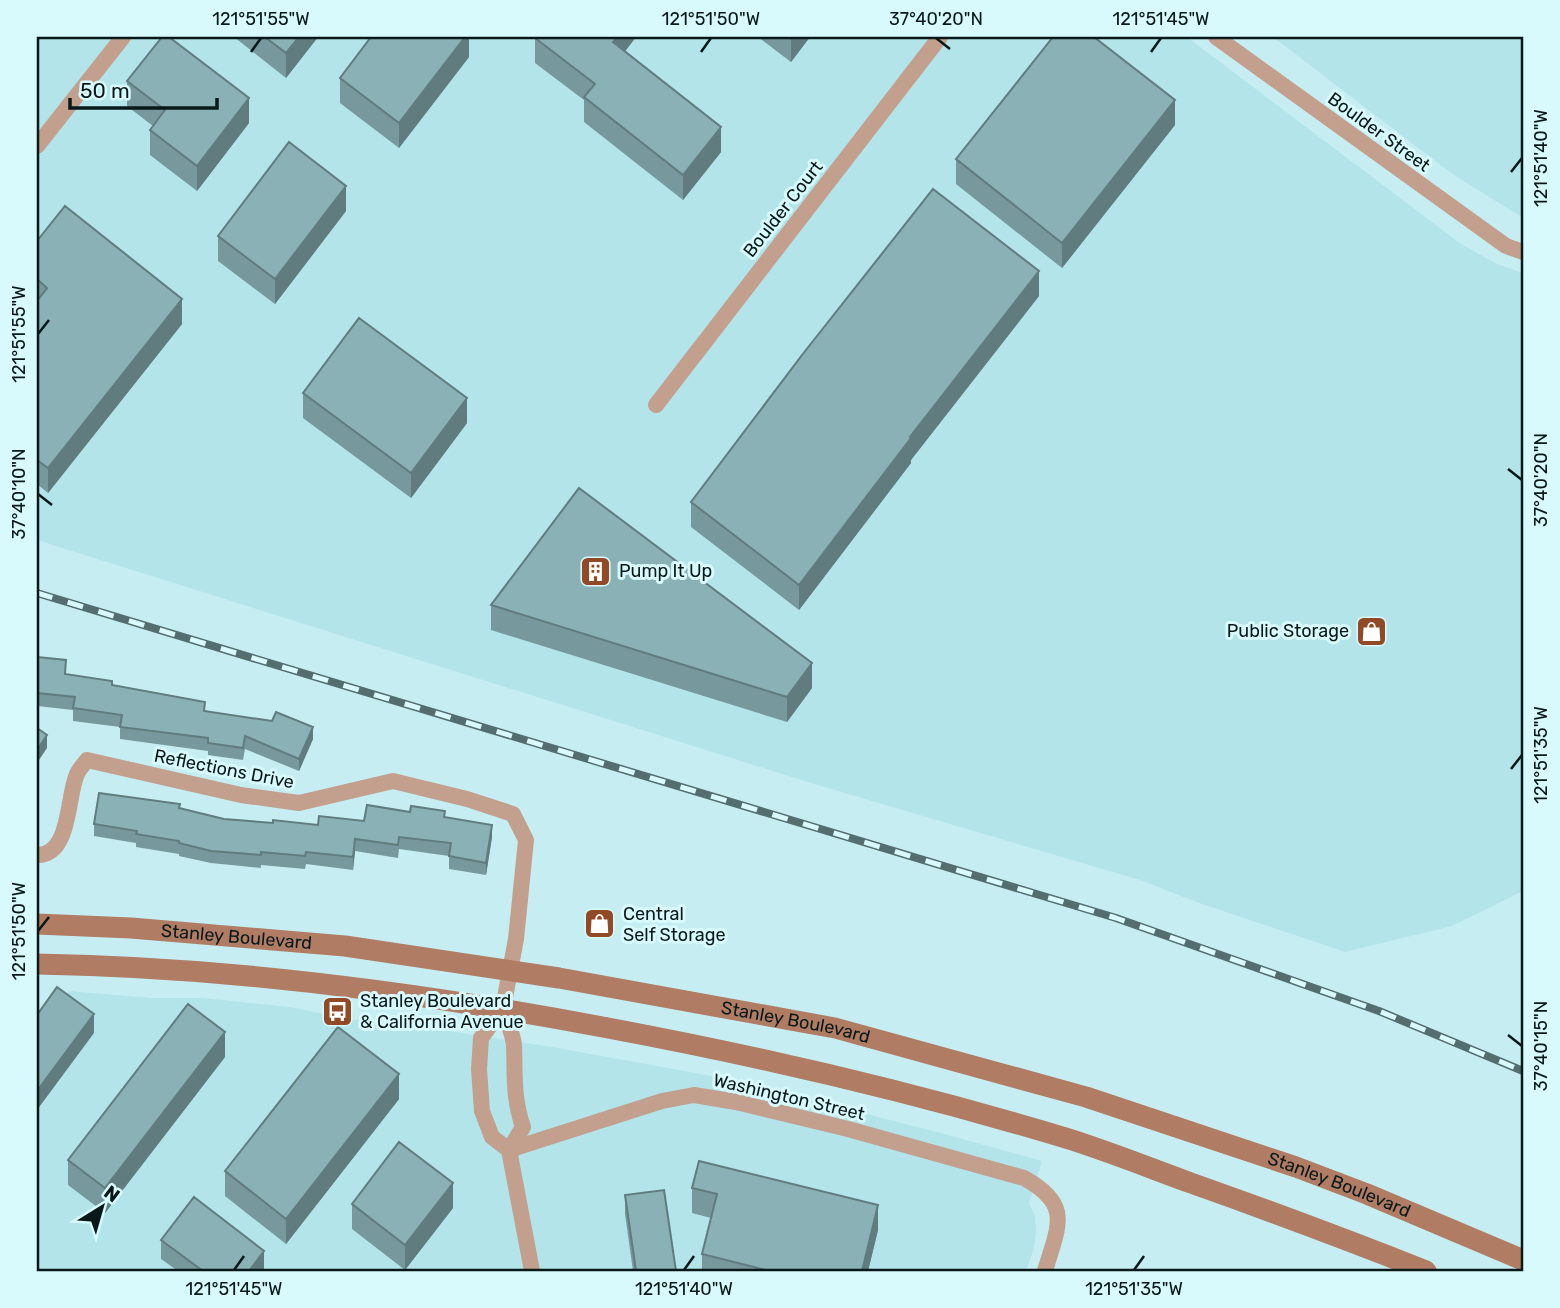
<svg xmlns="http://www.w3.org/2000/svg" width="1560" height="1308" font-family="Rubik,sans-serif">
  <rect width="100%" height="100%" fill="#c6eef2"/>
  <path fill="#b2e4e9" d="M 37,37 L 1187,37 L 1461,244 L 1497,264 L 1523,273 L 1523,891 L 1452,926 L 1345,952 L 1202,904 L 1140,880 L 811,783 L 37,540 Z
    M 1273,37 L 1523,37 L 1523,218 L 1451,173 Z
    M 69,991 L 151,998 L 202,998 L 290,1007 L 349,1019 L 443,1030 L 552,1047 L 734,1080 L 937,1132 L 1042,1161 L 1029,1203 L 1035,1216 L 1036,1231 L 1034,1248 L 1026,1271 L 37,1271 L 37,1035 Z"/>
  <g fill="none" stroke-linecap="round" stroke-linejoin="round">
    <path stroke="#c39f8e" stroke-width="16" d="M 1216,37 L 1506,246 L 1523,252
      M 37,146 L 123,37
      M 656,405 L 940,37
      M 37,855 C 71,856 67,795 77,774 C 79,769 84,764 87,760 L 241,795 L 299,803 L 393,781 L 467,799 L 513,814 L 526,840 L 516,939 L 503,1008 L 481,1038 L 479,1069 L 482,1111 L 492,1137 L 509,1150
      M 503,1008 C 506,1020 513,1033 514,1045 C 515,1075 513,1098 523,1127 L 509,1150 L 532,1271
      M 509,1150 L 662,1101 L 694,1095 L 736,1102 L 848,1129 L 1024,1178 C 1073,1205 1058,1226 1045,1271"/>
    <g stroke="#b07c64" stroke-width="21">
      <path id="s1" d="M 37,924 L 131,928 L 345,946 L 559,978 L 835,1028 L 1086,1097 L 1296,1167 L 1367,1194 L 1523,1260"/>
      <path d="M 37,964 C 228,967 419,992 608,1028 C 763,1057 917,1093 1069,1139 C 1110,1152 1150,1168 1191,1183 C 1270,1211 1348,1240 1426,1271"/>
    </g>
    <defs>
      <path id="rail" d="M 37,593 L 1116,918 L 1379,1011 L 1523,1071"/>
    </defs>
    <use href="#rail" stroke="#546d6f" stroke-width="8"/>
    <use href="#rail" stroke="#d9fafd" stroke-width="5" stroke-dasharray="16" stroke-linecap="butt"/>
  </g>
  <path fill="#77989c" d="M 234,37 L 318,37 L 286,78 Z
    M 469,37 L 469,57 L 399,148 L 340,103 L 340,78 Z
    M 636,37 L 625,51 L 721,152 L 683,200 L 584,122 L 584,100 L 535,63 L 535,38 Z
    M 758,37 L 810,37 L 791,62 Z
    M 127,81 L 249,123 L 197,191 L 150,155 L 150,130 L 153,126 L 127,106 Z
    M 1175,125 L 1062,268 L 956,184 L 956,159 Z
    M 346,211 L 275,304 L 218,261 L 218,236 Z
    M 37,241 L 182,324 L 48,493 L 37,484 Z
    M 1039,296 L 911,460 L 911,463 L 799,610 L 691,527 L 691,502 Z
    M 303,393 L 467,423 L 411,498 L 303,418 Z
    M 491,605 L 812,688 L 787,722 L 491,630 Z
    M 37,657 L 66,675 L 112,685 L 313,739 L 299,771 L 245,749 L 243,760 L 208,755 L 208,751 L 120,739 L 120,727 L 73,721 L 73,710 L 37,706 Z
    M 180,808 L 224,819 L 273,823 L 318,825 L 445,817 L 492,837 L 486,875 L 449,869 L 449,856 L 399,849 L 398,858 L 355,851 L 353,870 L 306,864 L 305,869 L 261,865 L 261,868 L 211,863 L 179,856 L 179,854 L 136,847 L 136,843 L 94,836 L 94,824 Z
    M 225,1057 L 105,1213 L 68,1185 L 68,1160 Z
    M 399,1099 L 286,1244 L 225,1196 L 225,1171 Z
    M 692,1188 L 878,1230 L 868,1271 L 702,1271 L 702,1254 L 711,1218 L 692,1213 Z
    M 625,1195 L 676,1271 L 633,1271 L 625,1214 Z
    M 352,1204 L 453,1208 L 405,1270 L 352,1229 Z
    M 161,1240 L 264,1270 L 263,1271 L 178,1271 L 161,1259 Z"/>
  <path fill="#617c7f" d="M 299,37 L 318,37 L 286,78 L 286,53 Z
    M 465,37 L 469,37 L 469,57 L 399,148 L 399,123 Z
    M 617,37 L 636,37 L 613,67 L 613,42 Z
    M 791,37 L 810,37 L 791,62 Z
    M 249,98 L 249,123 L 197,191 L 197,166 Z
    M 1175,100 L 1175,125 L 1062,268 L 1062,243 Z
    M 721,127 L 721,152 L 683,200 L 683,175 Z
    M 346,186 L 346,211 L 275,304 L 275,279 Z
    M 1039,271 L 1039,296 L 911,460 L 911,463 L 799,610 L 799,585 L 910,437 Z
    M 182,299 L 182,324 L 48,493 L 48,468 Z
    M 467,398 L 467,423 L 411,498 L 411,473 Z
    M 812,663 L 812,688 L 787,722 L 787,697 Z
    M 313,727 L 313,739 L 299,771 L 299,759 Z
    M 47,735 L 47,748 L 37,763 L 37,750 Z
    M 492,825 L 492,837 L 486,875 L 486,863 Z
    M 355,839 L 355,851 L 353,870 L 353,857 Z
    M 94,1014 L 94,1033 L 37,1110 L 37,1091 Z
    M 225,1032 L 225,1057 L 105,1213 L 105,1188 Z
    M 399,1074 L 399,1099 L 286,1244 L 286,1219 Z
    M 453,1183 L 453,1208 L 405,1270 L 405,1245 Z
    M 878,1205 L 878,1230 L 868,1271 L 862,1271 Z
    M 264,1251 L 264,1270 L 263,1271 L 249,1271 Z"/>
  <path fill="#8ab1b5" stroke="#617c7f" stroke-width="2" d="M 162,37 L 169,37 L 249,98 L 197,166 L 150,130 L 165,110 L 127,81 Z
    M 265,37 L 299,37 L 286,53 Z
    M 371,37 L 465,37 L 399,123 L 340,78 Z
    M 536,37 L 617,37 L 613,42 L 721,127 L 683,175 L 584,97 L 595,84 L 535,38 Z
    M 1053,37 L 1094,37 L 1175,100 L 1062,243 L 956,159 Z
    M 289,142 L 346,186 L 275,279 L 218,236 Z
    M 933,189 L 1039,271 L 910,437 L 911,438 L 799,585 L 691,502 L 802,355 Z
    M 65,206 L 182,299 L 48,468 L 37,460 L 37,301 L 47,288 L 37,279 L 37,241 Z
    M 359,318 L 467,398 L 411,473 L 303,393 Z
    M 579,488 L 812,663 L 787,697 L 491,605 Z
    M 37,657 L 66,660 L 65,674 L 112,681 L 112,685 L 205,702 L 204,711 L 272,721 L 276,712 L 313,727 L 299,759 L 245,736 L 243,748 L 208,743 L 208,738 L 120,727 L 122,715 L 73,708 L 75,697 L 37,693 Z
    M 37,728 L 47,735 L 37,750 Z
    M 99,793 L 180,804 L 179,808 L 224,819 L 273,823 L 273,820 L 318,825 L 319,816 L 364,821 L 367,805 L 410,812 L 411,806 L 445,811 L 444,817 L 492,825 L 486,863 L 449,856 L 451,843 L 399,837 L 398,845 L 355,839 L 353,857 L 306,852 L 305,856 L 261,852 L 261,855 L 211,851 L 179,843 L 179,841 L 136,834 L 137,831 L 94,824 Z
    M 57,987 L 94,1014 L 37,1091 L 37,1015 Z
    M 188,1004 L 225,1032 L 105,1188 L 68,1160 Z
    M 338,1027 L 399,1074 L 286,1219 L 225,1171 Z
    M 399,1142 L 453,1183 L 405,1245 L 352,1204 Z
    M 699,1161 L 878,1205 L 862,1271 L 770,1271 L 702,1254 L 717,1194 L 692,1188 Z
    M 664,1190 L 676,1271 L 636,1271 L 625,1195 Z
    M 194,1197 L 264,1251 L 249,1271 L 203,1271 L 161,1240 Z"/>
  <path fill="none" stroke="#091819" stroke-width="2.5" d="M 936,38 L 950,49M 251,52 L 261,38M 701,52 L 711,38M 1151,52 L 1161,38M 1511,172 L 1522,158M 38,334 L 49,320M 1508,469 L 1522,480M 38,494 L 52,505M 1511,769 L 1522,755M 38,931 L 49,917M 1508,1035 L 1522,1046M 234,1270 L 244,1256M 684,1270 L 694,1256M 1134,1270 L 1144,1256"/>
  <defs>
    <symbol id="building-square" viewBox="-11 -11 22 22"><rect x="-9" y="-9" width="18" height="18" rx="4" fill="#924a26" stroke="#d9fafd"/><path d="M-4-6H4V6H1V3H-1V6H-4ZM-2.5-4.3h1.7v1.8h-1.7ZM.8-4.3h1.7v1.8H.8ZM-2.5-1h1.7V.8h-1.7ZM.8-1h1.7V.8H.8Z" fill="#fff"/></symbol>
    <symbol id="shop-square" viewBox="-11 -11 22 22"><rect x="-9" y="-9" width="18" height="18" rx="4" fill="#924a26" stroke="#d9fafd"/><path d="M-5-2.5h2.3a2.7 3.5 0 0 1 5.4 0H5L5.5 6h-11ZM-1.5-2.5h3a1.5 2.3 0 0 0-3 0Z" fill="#fff"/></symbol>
    <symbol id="bus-square" viewBox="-11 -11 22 22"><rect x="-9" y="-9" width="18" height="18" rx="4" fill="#924a26" stroke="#d9fafd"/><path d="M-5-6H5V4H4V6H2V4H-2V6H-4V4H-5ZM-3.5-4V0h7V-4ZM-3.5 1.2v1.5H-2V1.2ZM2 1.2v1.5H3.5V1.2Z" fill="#fff"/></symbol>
  </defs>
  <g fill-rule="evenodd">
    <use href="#building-square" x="578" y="554" width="35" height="35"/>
    <use href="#shop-square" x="1354" y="614" width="35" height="35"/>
    <use href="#shop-square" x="582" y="906" width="35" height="35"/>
    <use href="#bus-square" x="320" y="994" width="35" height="35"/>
  </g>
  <g text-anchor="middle" stroke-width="6" stroke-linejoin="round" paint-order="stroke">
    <g font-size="18" fill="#091819" stroke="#d9fafd">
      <text transform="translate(1379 132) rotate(36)" y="6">Boulder Street</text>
      <text transform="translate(783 209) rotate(-52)" y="6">Boulder Court</text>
      <text transform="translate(224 769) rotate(11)" y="6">Reflections Drive</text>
      <text dy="6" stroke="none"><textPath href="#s1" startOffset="200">Stanley Boulevard</textPath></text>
      <text dy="6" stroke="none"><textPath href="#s1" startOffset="766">Stanley Boulevard</textPath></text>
      <text transform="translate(789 1097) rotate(13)" y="6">Washington Street</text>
      <text dy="6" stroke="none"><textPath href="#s1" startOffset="1334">Stanley Boulevard</textPath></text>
    </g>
    <g font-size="18" fill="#091819" stroke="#d9fafd" text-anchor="start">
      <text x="619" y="577">Pump It Up</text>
      <text x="1349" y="637" text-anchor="end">Public Storage</text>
      <text x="623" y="920">Central<tspan x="623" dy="21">Self Storage</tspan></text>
      <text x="360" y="1007">Stanley Boulevard<tspan x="360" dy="21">&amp; California Avenue</tspan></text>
    </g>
  </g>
  <rect width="1560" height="1308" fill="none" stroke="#d9fafd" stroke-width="77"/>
  <g transform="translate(102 1207) rotate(37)" stroke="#d9fafd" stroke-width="5" paint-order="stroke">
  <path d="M0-5L12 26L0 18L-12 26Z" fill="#091819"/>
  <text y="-10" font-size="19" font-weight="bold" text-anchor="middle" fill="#091819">N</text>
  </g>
  <path d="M70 98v10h147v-10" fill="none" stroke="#091819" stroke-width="3.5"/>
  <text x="80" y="98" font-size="21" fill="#091819" stroke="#d9fafd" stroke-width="5" paint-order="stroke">50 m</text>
  <rect x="38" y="38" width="1484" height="1232" fill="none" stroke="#091819" stroke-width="2.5"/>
  <g font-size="18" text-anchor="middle" fill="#091819">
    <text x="261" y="25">121°51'55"W</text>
    <text x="711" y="25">121°51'50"W</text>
    <text x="936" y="25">37°40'20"N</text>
    <text x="1161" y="25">121°51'45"W</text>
    <text transform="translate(1541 158) rotate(-90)" y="6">121°51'40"W</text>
    <text transform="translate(19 334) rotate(-90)" y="6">121°51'55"W</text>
    <text transform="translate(1541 480) rotate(-90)" y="6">37°40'20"N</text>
    <text transform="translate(19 494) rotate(-90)" y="6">37°40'10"N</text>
    <text transform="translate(1541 755) rotate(-90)" y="6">121°51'35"W</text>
    <text transform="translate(19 931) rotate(-90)" y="6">121°51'50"W</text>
    <text transform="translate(1541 1046) rotate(-90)" y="6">37°40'15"N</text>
    <text x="234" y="1295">121°51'45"W</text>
    <text x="684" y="1295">121°51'40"W</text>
    <text x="1134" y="1295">121°51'35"W</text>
  </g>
</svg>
